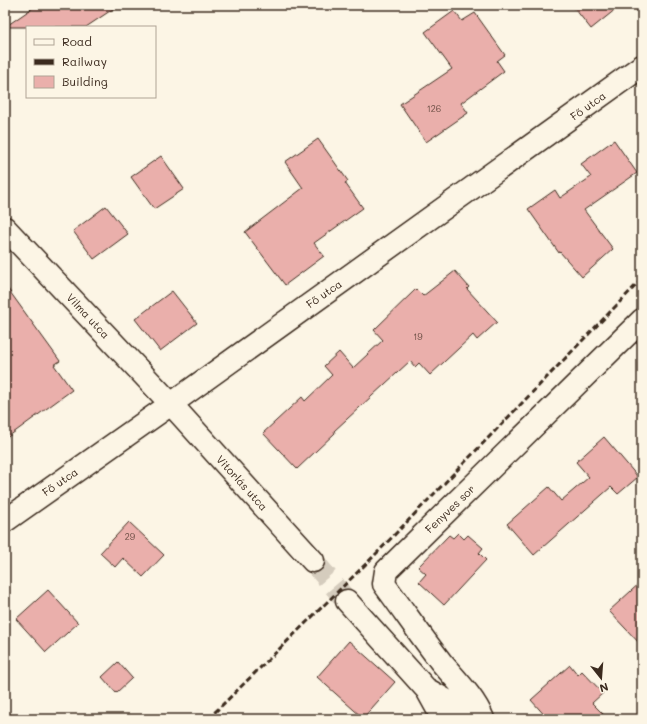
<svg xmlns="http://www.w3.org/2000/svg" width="647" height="724" font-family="Mali,sans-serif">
  <rect width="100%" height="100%" fill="#fcf5e5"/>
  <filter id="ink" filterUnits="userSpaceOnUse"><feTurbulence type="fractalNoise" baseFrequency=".025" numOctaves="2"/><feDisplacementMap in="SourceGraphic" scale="8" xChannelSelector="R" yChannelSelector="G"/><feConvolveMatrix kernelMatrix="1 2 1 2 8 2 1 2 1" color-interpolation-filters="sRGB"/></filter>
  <g filter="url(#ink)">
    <path fill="#eaafab" stroke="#3b2a1e" d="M 37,5 L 119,5 L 86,27 L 5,27 Z
      M 572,5 L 621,5 L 591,29 Z
      M 454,11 L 462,21 L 475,13 L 505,55 L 497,61 L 504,71 L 461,103 L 468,113 L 426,142 L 400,104 L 452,69 L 425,32 Z
      M 318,139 L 348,181 L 345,183 L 363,208 L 314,243 L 324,256 L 285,285 L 245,232 L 303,188 L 285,162 Z
      M 614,140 L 637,173 L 584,210 L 613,249 L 582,277 L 560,252 L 559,253 L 528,209 L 555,190 L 560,198 L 591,177 L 581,164 Z
      M 161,156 L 184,189 L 154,209 L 131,177 Z
      M 106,206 L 128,234 L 94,259 L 73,231 Z
      M 455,271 L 469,287 L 467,289 L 497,322 L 477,340 L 473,335 L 430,375 L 419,363 L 415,367 L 410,361 L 334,431 L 335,433 L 297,469 L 263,433 L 302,397 L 305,401 L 332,375 L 324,366 L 339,352 L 353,368 L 383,340 L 374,330 L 416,289 L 423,296 Z
      M 5,285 L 60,361 L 54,365 L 72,390 L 5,439 Z
      M 172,291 L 197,323 L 160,351 L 135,319 Z
      M 604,437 L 638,477 L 618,494 L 611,487 L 534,555 L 507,524 L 549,487 L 561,501 L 589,477 L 576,462 Z
      M 129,522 L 164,555 L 143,577 L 123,558 L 115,567 L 100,553 Z
      M 458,533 L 464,539 L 468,535 L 483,548 L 479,553 L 486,560 L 444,605 L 419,582 L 426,574 L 418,567 L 449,535 L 453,538 Z
      M 642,581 L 642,646 L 609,611 Z
      M 48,590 L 78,623 L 46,652 L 16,619 Z
      M 349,641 L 395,682 L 363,718 L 317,677 Z
      M 118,662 L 132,678 L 116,693 L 102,677 Z
      M 570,665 L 578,675 L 582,671 L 603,693 L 592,703 L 608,719 L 548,719 L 531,700 Z"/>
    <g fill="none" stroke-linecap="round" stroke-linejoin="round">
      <path stroke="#d5ccbd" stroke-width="22" stroke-dasharray="22 11" stroke-linecap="butt" d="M 313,561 L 347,601"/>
      <defs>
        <path id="street" d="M 5,228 L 171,404 L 313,561
          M 5,521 L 171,404 L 642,66
          M 347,601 L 427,690 L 443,719
          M 428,690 L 458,707 L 469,719
          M 483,719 C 474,697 456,680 441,662 C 424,640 408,617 392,595 L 384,584 L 386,571 L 642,320"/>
      </defs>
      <use href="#street" stroke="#3b2a1e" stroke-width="25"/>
      <use href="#street" stroke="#fcf5e5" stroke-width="22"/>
      <path stroke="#3b2a1e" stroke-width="3" stroke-dasharray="6 3" stroke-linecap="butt" d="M 208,719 L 373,557 L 642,279"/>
    </g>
  </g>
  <g text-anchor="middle" stroke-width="4" stroke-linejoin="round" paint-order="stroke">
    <g font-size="9" fill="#674b41">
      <text x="434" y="112">126</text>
      <text x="418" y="340">19</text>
      <text x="130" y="540">29</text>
    </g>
    <g font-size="11" fill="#3b2a1e" stroke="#fcf5e5">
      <text transform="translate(588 106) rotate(-36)" y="4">Fő utca</text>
      <text transform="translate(324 294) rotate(-35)" y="4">Fő utca</text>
      <text transform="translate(88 316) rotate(47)" y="4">Vilma utca</text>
      <text transform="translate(60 482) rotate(-35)" y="4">Fő utca</text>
      <text transform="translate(242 483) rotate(48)" y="4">Vitorlás utca</text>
      <text transform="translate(450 509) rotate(-44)" y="4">Fenyves sor</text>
    </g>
  </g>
  <rect width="647" height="724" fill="none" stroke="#fcf5e5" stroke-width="20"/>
  <rect x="10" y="10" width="627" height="704" fill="none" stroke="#3b2a1e" stroke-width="1.5" filter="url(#ink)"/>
  <rect x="26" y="26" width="130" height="72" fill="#fcf5e5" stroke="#afa495"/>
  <rect x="34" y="39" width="20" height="6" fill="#fcf5e5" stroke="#afa495"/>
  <text x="62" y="46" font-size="12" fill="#3b2a1e">Road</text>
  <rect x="34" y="59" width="20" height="6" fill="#3b2a1e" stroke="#afa495"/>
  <text x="62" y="66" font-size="12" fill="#3b2a1e">Railway</text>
  <rect x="34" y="76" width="20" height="12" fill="#eaafab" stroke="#afa495"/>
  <text x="62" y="86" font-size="12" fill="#3b2a1e">Building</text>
  <g transform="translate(601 678) rotate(163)" stroke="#fcf5e5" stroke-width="3" paint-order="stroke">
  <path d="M0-3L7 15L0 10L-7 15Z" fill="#3b2a1e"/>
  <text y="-6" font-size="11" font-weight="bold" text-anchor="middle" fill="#3b2a1e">N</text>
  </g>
</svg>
